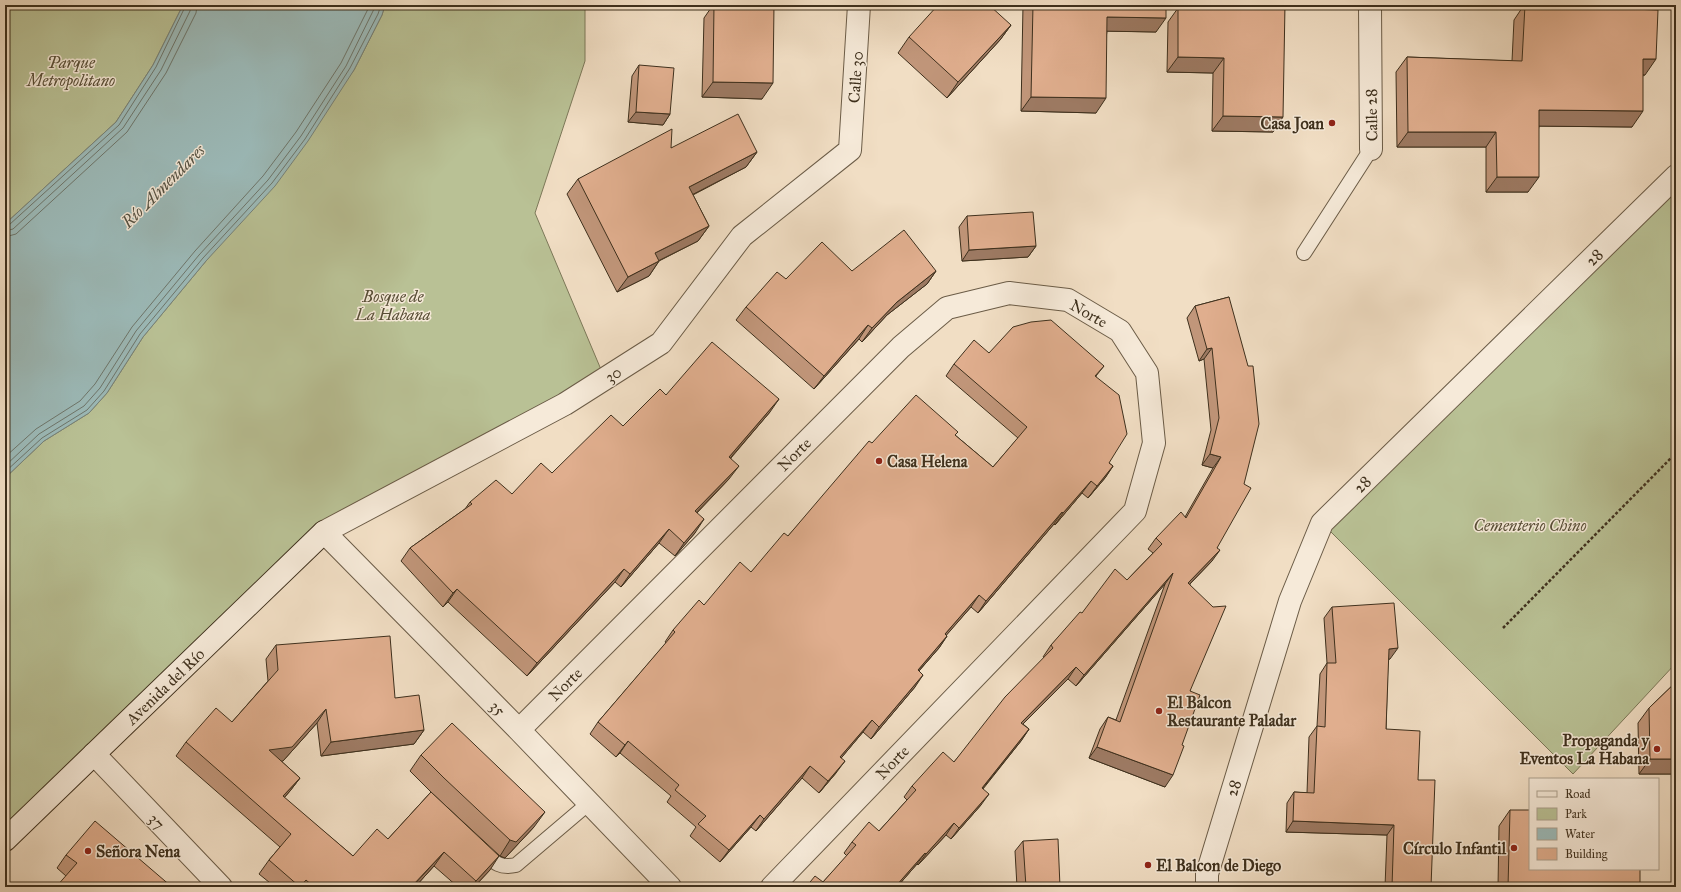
<svg xmlns="http://www.w3.org/2000/svg" width="1681" height="892" font-family="'IM FELL Great Primer',serif">
  <rect width="100%" height="100%" fill="#f1dec4"/>
  <filter id="stains"><feTurbulence type="fractalNoise" baseFrequency=".005" numOctaves="4"/><feColorMatrix values="0 0 0 0 .2 0 0 0 0 .09 0 0 0 0 .02 0 0 0 .5 -.17"/></filter>
  <radialGradient id="worn" r=".72"><stop offset=".6" stop-color="#630" stop-opacity="0"/><stop offset="1" stop-color="#630" stop-opacity=".3"/></radialGradient>
  <path fill="#b9c195" stroke="#7c7859" d="M 5,5 L 183,5 L 153,65 L 116,122 L 5,224 Z
    M 385,5 L 585,5 L 585,61 L 535,213 L 605,379 L 324,532 L 5,840 L 5,478 L 44,441 L 89,413 L 107,393 L 143,337 L 206,261 L 354,70 L 382,15 Z
    M 1676,180 L 1676,663 L 1573,774 L 1322,523 Z"/>
  <path fill="#9cbbba" stroke="#76837b" d="M 183,5 L 385,5 L 382,15 L 354,70 L 308,141 L 275,186 L 206,261 L 143,337 L 107,393 L 89,413 L 44,441 L 5,478 L 5,224 L 116,122 L 153,65 Z"/>
  <g fill="none" stroke-linecap="round" stroke-linejoin="round">
    <path stroke="#6d766c" stroke-width="1" d="M 5,226 L 9,225 L 119,125 L 156,67 L 186,5
      M 5,231 L 13,229 L 123,128 L 161,70 L 190,11 L 191,5
      M 5,237 L 16,234 L 127,132 L 166,73 L 196,13 L 197,5
      M 5,457 L 36,429 L 80,401 L 95,384 L 132,327 L 195,251 L 263,176 L 296,132 L 341,63 L 370,5
      M 5,466 L 39,434 L 84,406 L 100,388 L 136,331 L 199,255 L 268,180 L 301,136 L 346,66 L 376,5
      M 5,472 L 42,438 L 87,410 L 104,391 L 140,334 L 203,258 L 272,183 L 305,139 L 350,68 L 378,14 L 381,5"/>
    <defs>
      <path id="lane" d="M 1304,253 L 1371,149
        M 480,849 C 493,861 498,869 516,865 L 589,803"/>
      <path id="street" d="M 1370,5 L 1371,149
        M 519,730 L 901,347 L 947,308 L 1009,293 L 1068,300 L 1120,331 L 1147,373 L 1154,443 L 1135,511 L 772,887
        M 94,754 L 221,887
        M 670,887 L 519,730 L 324,532 L 565,404 L 661,343 L 742,236 L 850,150 L 859,5
        M 1207,887 L 1207,874 L 1290,601 L 1322,523 L 1676,176"/>
      <path id="secondary" d="M 5,840 L 324,532"/>
    </defs>
    <use href="#lane" stroke="#6b5c47" stroke-width="16"/>
    <use href="#street" stroke="#6b5c47" stroke-width="24"/>
    <use href="#secondary" stroke="#3e301d" stroke-width="24"/>
    <path stroke="#3e301d" stroke-width="2.5" stroke-dasharray="3 2" stroke-linecap="butt" d="M 1503,628 L 1676,453"/>
    <use href="#lane" stroke="#f6ead9" stroke-width="14"/>
    <use href="#street" stroke="#f6ead9" stroke-width="22"/>
    <use href="#secondary" stroke="#f6ead9" stroke-width="22"/>
  </g>
  <path fill="#c1967a" stroke="#3e301d" d="M 713,5 L 774,5 L 762,99 L 702,97 L 704,18 Z
    M 1023,5 L 1166,5 L 1156,32 L 1107,31 L 1096,113 L 1021,111 Z
    M 1217,5 L 1285,5 L 1273,132 L 1212,131 L 1213,73 L 1167,72 L 1168,22 L 1178,8 L 1215,9 Z
    M 1524,5 L 1645,75 L 1643,75 L 1632,127 L 1539,126 L 1528,192 L 1486,192 L 1486,147 L 1397,147 L 1396,72 L 1407,57 L 1512,61 L 1514,20 Z
    M 1011,25 L 1000,40 L 947,98 L 898,53 L 909,37 Z
    M 639,65 L 670,114 L 663,125 L 628,122 L 632,76 Z
    M 671,148 L 757,152 L 746,167 L 693,195 L 709,226 L 698,241 L 659,261 L 649,276 L 617,292 L 567,194 L 578,179 Z
    M 967,216 L 1036,246 L 1028,257 L 962,261 L 959,227 Z
    M 852,271 L 936,271 L 927,284 L 887,315 L 862,342 L 859,339 L 814,389 L 736,320 L 746,307 L 786,279 Z
    M 1229,297 L 1217,548 L 1212,561 L 1190,584 L 1190,691 L 1165,787 L 1089,758 L 1100,729 L 1108,717 L 1116,720 L 1165,584 L 1076,686 L 1068,679 L 1023,724 L 1029,729 L 1021,741 L 983,789 L 981,805 L 951,839 L 946,835 L 918,865 L 917,864 L 897,887 L 806,887 L 823,882 L 847,856 L 844,853 L 852,842 L 879,831 L 907,800 L 904,797 L 912,786 L 954,762 L 1044,658 L 1043,657 L 1051,645 L 1082,613 L 1127,580 L 1153,553 L 1148,549 L 1156,538 L 1185,517 L 1213,468 L 1202,465 L 1211,430 L 1204,359 L 1199,361 L 1187,318 L 1195,306 Z
    M 989,353 L 1104,366 L 1096,376 L 1109,463 L 1113,466 L 1105,478 L 1088,498 L 1082,493 L 1055,525 L 1054,524 L 978,613 L 971,607 L 946,635 L 947,636 L 939,648 L 919,671 L 915,687 L 871,739 L 863,732 L 841,758 L 836,773 L 819,793 L 802,778 L 756,831 L 751,827 L 720,862 L 690,836 L 696,827 L 667,802 L 671,796 L 620,753 L 616,757 L 590,734 L 598,722 L 666,643 L 665,642 L 673,630 L 704,605 L 751,572 L 788,536 L 872,443 L 958,432 L 955,435 L 993,467 L 1018,438 L 946,376 L 954,364 Z
    M 666,395 L 770,412 L 731,458 L 729,479 L 697,513 L 695,533 L 675,556 L 659,543 L 621,587 L 615,582 L 527,676 L 448,602 L 443,607 L 401,561 L 410,548 L 465,509 L 470,502 L 512,494 L 552,473 L 623,426 Z
    M 1332,607 L 1390,659 L 1388,659 L 1386,729 L 1418,780 L 1431,887 L 1385,887 L 1387,835 L 1286,832 L 1287,803 L 1294,792 L 1307,793 L 1309,737 L 1317,726 L 1320,674 L 1327,663 L 1324,618 Z
    M 276,645 L 395,698 L 424,730 L 414,744 L 321,756 L 317,723 L 283,761 L 281,761 L 300,778 L 290,791 L 284,798 L 353,856 L 388,839 L 431,792 L 490,870 L 474,887 L 458,887 L 434,866 L 415,887 L 275,887 L 259,874 L 269,860 L 280,847 L 176,756 L 186,742 L 232,722 L 268,681 L 266,659 Z
    M 1676,682 L 1676,887 L 1674,887 L 1673,774 L 1639,774 L 1638,723 L 1649,708 Z
    M 421,755 L 534,827 L 505,858 L 500,856 L 433,794 L 410,771 Z
    M 1510,810 L 1640,887 L 1498,887 L 1499,826 Z
    M 1023,841 L 1060,887 L 1017,887 L 1015,851 Z
    M 66,855 L 172,887 L 66,876 L 57,868 Z"/>
  <path fill="#9d7a63" stroke="#3e301d" d="M 1107,17 L 1166,18 L 1156,32 L 1097,31 Z
    M 1011,25 L 1000,40 L 947,98 L 958,82 Z
    M 1178,57 L 1224,58 L 1213,73 L 1167,72 Z
    M 1643,59 L 1656,59 L 1645,75 L 1632,74 Z
    M 713,82 L 773,83 L 762,99 L 702,97 Z
    M 1031,97 L 1106,98 L 1096,113 L 1021,111 Z
    M 1539,110 L 1643,111 L 1632,127 L 1528,126 Z
    M 636,112 L 670,114 L 663,125 L 628,122 Z
    M 1223,116 L 1283,117 L 1273,132 L 1212,131 Z
    M 1408,132 L 1496,132 L 1486,147 L 1397,147 Z
    M 757,152 L 746,167 L 678,202 L 689,187 Z
    M 1497,177 L 1539,177 L 1528,192 L 1486,192 Z
    M 709,226 L 698,241 L 644,268 L 655,253 Z
    M 1036,246 L 1028,257 L 962,261 L 969,250 Z
    M 659,261 L 649,276 L 617,292 L 628,277 Z
    M 936,271 L 927,284 L 887,315 L 862,342 L 872,328 L 897,302 Z
    M 868,325 L 859,339 L 814,389 L 824,376 Z
    M 1212,348 L 1204,359 L 1199,361 L 1207,349 Z
    M 779,399 L 770,412 L 720,470 L 729,457 Z
    M 1210,454 L 1221,457 L 1213,468 L 1202,465 Z
    M 739,466 L 729,479 L 685,524 L 695,511 Z
    M 1113,466 L 1105,478 L 1088,498 L 1097,486 Z
    M 1091,481 L 1082,493 L 1055,525 L 1063,513 Z
    M 1062,512 L 1054,524 L 978,613 L 986,601 Z
    M 704,519 L 695,533 L 675,556 L 684,543 Z
    M 669,529 L 659,543 L 621,587 L 630,574 Z
    M 1220,550 L 1212,561 L 1180,594 L 1188,583 Z
    M 624,569 L 615,582 L 527,676 L 537,663 Z
    M 1173,573 L 1165,584 L 1076,686 L 1084,675 Z
    M 457,589 L 448,602 L 443,607 L 453,593 Z
    M 979,595 L 971,607 L 937,646 L 945,634 Z
    M 947,636 L 939,648 L 909,682 L 918,670 Z
    M 1398,648 L 1390,659 L 1381,660 L 1389,649 Z
    M 1076,667 L 1068,679 L 1013,734 L 1021,723 Z
    M 923,675 L 915,687 L 871,739 L 879,727 Z
    M 326,709 L 317,723 L 283,761 L 260,764 L 269,750 Z
    M 872,720 L 863,732 L 832,769 L 840,757 Z
    M 1029,729 L 1021,741 L 974,799 L 982,788 Z
    M 424,730 L 414,744 L 321,756 L 331,742 Z
    M 628,741 L 620,753 L 616,757 Z
    M 1097,747 L 1173,775 L 1165,787 L 1089,758 Z
    M 1650,759 L 1676,759 L 1676,770 L 1673,774 L 1639,774 Z
    M 845,761 L 836,773 L 819,793 L 828,781 Z
    M 810,766 L 802,778 L 756,831 L 764,819 Z
    M 300,778 L 290,791 L 273,810 L 283,796 Z
    M 989,794 L 981,805 L 951,839 L 959,828 Z
    M 545,812 L 534,827 L 505,858 L 500,856 L 510,840 Z
    M 760,815 L 751,827 L 720,862 L 729,850 Z
    M 1293,821 L 1394,825 L 1387,835 L 1286,832 Z
    M 954,823 L 946,835 L 918,865 L 926,854 Z
    M 444,852 L 434,866 L 415,887 L 412,887 Z
    M 925,853 L 917,864 L 897,887 L 895,887 Z
    M 499,856 L 490,870 L 474,887 L 472,887 L 476,881 Z"/>
  <path fill="#e0ae8e" stroke="#3e301d" d="M 714,5 L 774,5 L 773,83 L 713,82 Z
    M 938,5 L 989,5 L 1011,25 L 958,82 L 909,37 Z
    M 1033,5 L 1166,5 L 1166,18 L 1107,17 L 1106,98 L 1031,97 Z
    M 1225,5 L 1285,5 L 1283,117 L 1223,116 L 1224,58 L 1178,57 L 1178,8 L 1225,9 Z
    M 1525,5 L 1658,10 L 1656,59 L 1643,59 L 1643,111 L 1539,110 L 1539,177 L 1497,177 L 1496,132 L 1408,132 L 1407,57 L 1522,61 Z
    M 639,65 L 674,68 L 670,114 L 636,112 Z
    M 738,114 L 757,152 L 689,187 L 709,226 L 655,253 L 659,261 L 628,277 L 578,179 L 672,129 L 671,148 Z
    M 1033,212 L 1036,246 L 969,250 L 967,216 Z
    M 904,230 L 936,271 L 897,302 L 872,328 L 868,325 L 824,376 L 746,307 L 777,272 L 786,279 L 822,242 L 852,271 Z
    M 1229,297 L 1248,366 L 1253,366 L 1259,424 L 1244,484 L 1251,488 L 1217,548 L 1220,550 L 1188,583 L 1213,607 L 1226,606 L 1190,691 L 1200,695 L 1182,745 L 1184,746 L 1173,775 L 1097,747 L 1108,717 L 1120,722 L 1173,573 L 1084,675 L 1076,667 L 1021,723 L 1029,729 L 982,788 L 989,794 L 959,828 L 954,823 L 926,854 L 925,853 L 895,887 L 806,887 L 815,876 L 823,882 L 856,845 L 852,842 L 869,822 L 879,831 L 916,790 L 912,786 L 943,752 L 954,762 L 1005,697 L 1053,648 L 1051,645 L 1080,612 L 1082,613 L 1115,569 L 1127,580 L 1162,544 L 1156,538 L 1181,512 L 1186,518 L 1221,457 L 1210,454 L 1219,418 L 1212,348 L 1207,349 L 1195,306 Z
    M 1051,320 L 1104,366 L 1095,376 L 1119,395 L 1127,434 L 1109,463 L 1113,466 L 1097,486 L 1091,481 L 1063,513 L 1062,512 L 986,601 L 979,595 L 945,634 L 947,636 L 918,670 L 923,675 L 879,727 L 872,720 L 840,757 L 845,761 L 828,781 L 810,766 L 764,819 L 760,815 L 729,850 L 698,824 L 706,816 L 675,790 L 679,785 L 628,741 L 625,745 L 598,722 L 675,632 L 673,630 L 699,600 L 704,605 L 740,562 L 751,572 L 784,533 L 788,536 L 869,441 L 872,443 L 916,395 L 958,432 L 955,435 L 993,467 L 1027,427 L 954,364 L 974,340 L 989,353 L 1013,327 L 1031,322 Z
    M 712,342 L 779,399 L 729,457 L 739,466 L 695,511 L 704,519 L 684,543 L 669,529 L 630,574 L 624,569 L 537,663 L 457,589 L 453,593 L 410,548 L 472,504 L 470,502 L 496,480 L 512,494 L 541,463 L 552,473 L 611,415 L 623,426 L 660,389 L 666,395 Z
    M 1394,603 L 1398,648 L 1389,649 L 1386,729 L 1420,731 L 1418,780 L 1435,780 L 1431,887 L 1392,887 L 1394,825 L 1293,821 L 1294,792 L 1314,793 L 1317,726 L 1325,727 L 1327,663 L 1336,663 L 1332,607 Z
    M 390,636 L 395,698 L 419,695 L 424,730 L 331,742 L 326,709 L 292,747 L 269,750 L 300,778 L 283,796 L 353,856 L 377,829 L 388,839 L 431,792 L 499,856 L 476,881 L 444,852 L 413,885 L 415,887 L 314,887 L 306,880 L 300,887 L 269,860 L 291,834 L 186,742 L 216,708 L 232,722 L 278,670 L 276,645 Z
    M 1676,682 L 1676,759 L 1650,759 L 1649,708 Z
    M 452,723 L 545,812 L 516,842 L 510,840 L 444,778 L 421,755 Z
    M 1510,810 L 1530,810 L 1530,869 L 1640,869 L 1640,887 L 1508,887 Z
    M 95,821 L 172,887 L 56,887 L 77,863 L 66,855 Z
    M 1058,839 L 1060,887 L 1026,887 L 1023,841 Z"/>
  <g fill="#8f2418" stroke="#f6ead9" stroke-width="1.5">
    <circle cx="1332" cy="123" r="4"/>
    <circle cx="879" cy="461" r="4"/>
    <circle cx="1159" cy="711" r="4"/>
    <circle cx="1657" cy="749" r="4"/>
    <circle cx="1514" cy="848" r="4"/>
    <circle cx="88" cy="851" r="4"/>
    <circle cx="1148" cy="865" r="4"/>
  </g>
  <g text-anchor="middle" stroke-width="3" stroke-linejoin="round" paint-order="stroke">
    <g font-size="16" font-style="italic" fill="#574d35" stroke="#f6ead9">
      <text x="71" y="68">Parque<tspan x="71" dy="18">Metropolitano</tspan></text>
      <text x="393" y="302">Bosque de<tspan x="393" dy="18">La Habana</tspan></text>
      <text x="1530" y="531">Cementerio Chino</text>
    </g>
    <g font-size="16" fill="#3e301d" stroke="#f6ead9">
      <text transform="translate(855 77) rotate(-86)" y="6">Calle 30</text>
      <text transform="translate(1371 115) rotate(-91)" y="6">Calle 28</text>
      <text transform="translate(1594 257) rotate(-44)" y="6">28</text>
      <text transform="translate(1089 313) rotate(30)" y="6">Norte</text>
      <text transform="translate(613 374) rotate(-33)" y="6">30</text>
      <text transform="translate(794 454) rotate(-45)" y="6">Norte</text>
      <text transform="translate(1362 484) rotate(-44)" y="6">28</text>
      <text transform="translate(565 684) rotate(-45)" y="6">Norte</text>
      <text transform="translate(165 686) rotate(-44)" y="6">Avenida del Río</text>
      <text transform="translate(498 708) rotate(45)" y="6">35</text>
      <text transform="translate(892 762) rotate(-46)" y="6">Norte</text>
      <text transform="translate(1233 788) rotate(-73)" y="6">28</text>
      <text transform="translate(157 821) rotate(46)" y="6">37</text>
    </g>
    <g font-size="16" font-weight="bold" fill="#3e301d" stroke="#f6ead9" text-anchor="start">
      <text x="1324" y="129" text-anchor="end">Casa Joan</text>
      <text x="887" y="467">Casa Helena</text>
      <text x="1167" y="708">El Balcon<tspan x="1167" dy="18">Restaurante Paladar</tspan></text>
      <text x="1649" y="746" text-anchor="end">Propaganda y<tspan x="1649" dy="18">Eventos La Habana</tspan></text>
      <text x="1506" y="854" text-anchor="end">Círculo Infantil</text>
      <text x="96" y="857">Señora Nena</text>
      <text x="1156" y="871">El Balcon de Diego</text>
    </g>
    <g font-size="17" font-style="italic" fill="#565344" stroke="#f6ead9">
      <text transform="translate(163 186) rotate(-45)" y="6">Río Almendares</text>
    </g>
  </g>
  <rect width="1681" height="892" fill="none" stroke="#f1dec4" stroke-width="20"/>
  <rect x="6" y="6" width="1669" height="880" fill="none" stroke="#3e301d" stroke-width="2"/>
  <rect x="10" y="10" width="1661" height="872" fill="none" stroke="#3e301d"/>
  <rect x="1529" y="778" width="130" height="92" fill="#f6ead9" stroke="#aca08e"/>
  <rect x="1537" y="791" width="20" height="6" fill="#f6ead9" stroke="#aca08e"/>
  <text x="1565" y="798" font-size="12" fill="#3e301d">Road</text>
  <rect x="1537" y="808" width="20" height="12" fill="#b9c195" stroke="#aca08e"/>
  <text x="1565" y="818" font-size="12" fill="#3e301d">Park</text>
  <rect x="1537" y="828" width="20" height="12" fill="#9cbbba" stroke="#aca08e"/>
  <text x="1565" y="838" font-size="12" fill="#3e301d">Water</text>
  <rect x="1537" y="848" width="20" height="12" fill="#e0ae8e" stroke="#aca08e"/>
  <text x="1565" y="858" font-size="12" fill="#3e301d">Building</text>
  <rect width="100%" height="100%" filter="url(#stains)"/>
  <rect width="100%" height="100%" fill="url(#worn)"/>
</svg>
